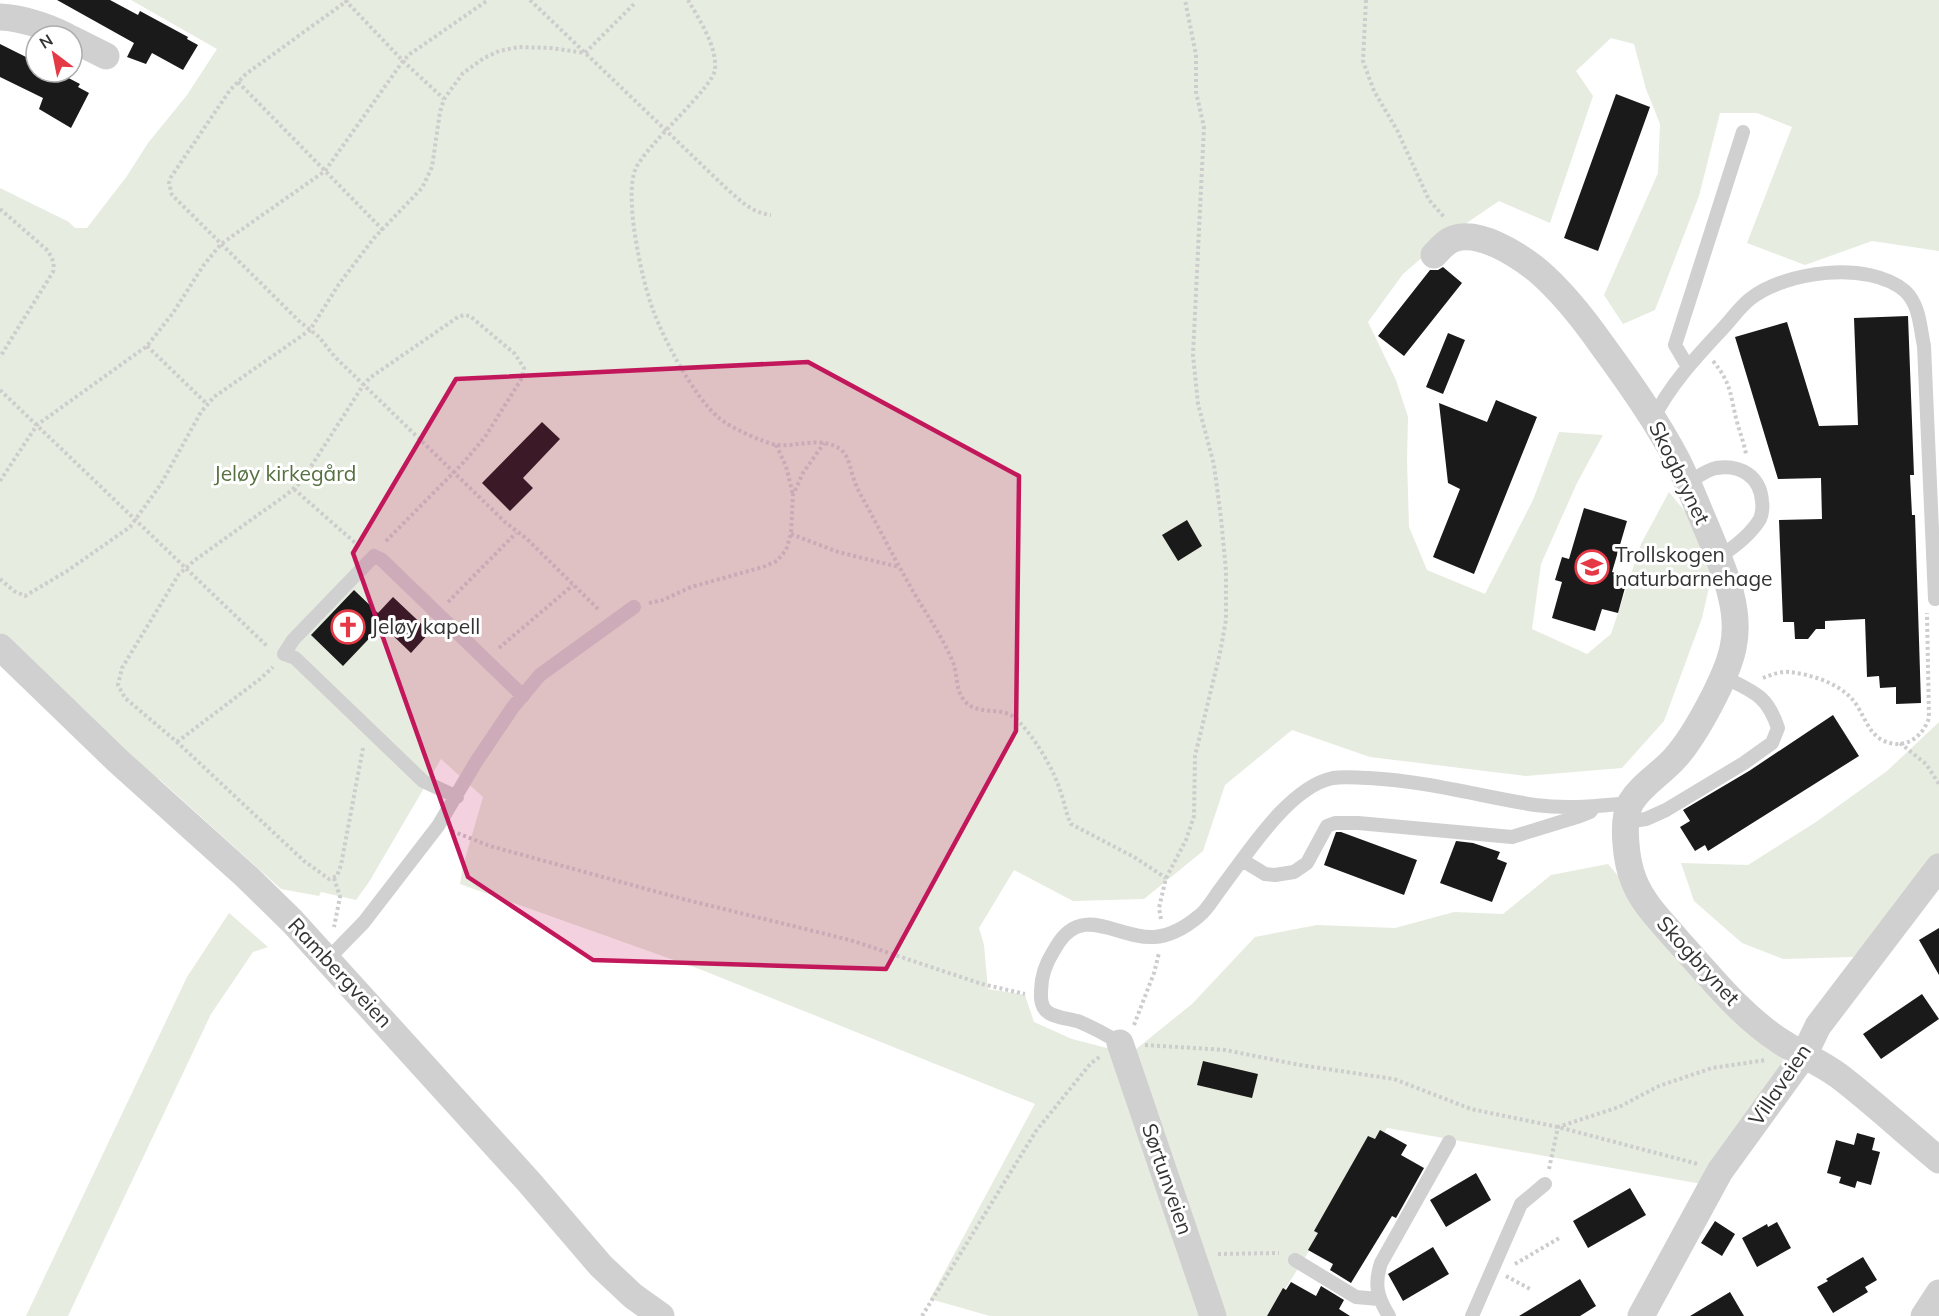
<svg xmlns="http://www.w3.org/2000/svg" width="1939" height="1316" font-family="Mulish,sans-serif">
  <rect width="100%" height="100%" fill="#fff"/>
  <path fill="#e6ecdf" d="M 131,0 L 1939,0 L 1939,251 L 1872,241 L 1805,265 L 1747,243 L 1792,127 L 1757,113 L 1720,113 L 1699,196 L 1655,310 L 1623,324 L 1604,295 L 1658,173 L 1660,124 L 1646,89 L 1634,44 L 1611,38 L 1576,71 L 1593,96 L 1550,223 L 1499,201 L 1446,237 L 1403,274 L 1368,322 L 1396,380 L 1408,417 L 1407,460 L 1409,527 L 1427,570 L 1485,594 L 1533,500 L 1559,432 L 1603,435 L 1577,483 L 1541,564 L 1532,629 L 1587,654 L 1611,634 L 1641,544 L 1669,492 L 1696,525 L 1716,557 L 1702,618 L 1664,721 L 1622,768 L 1526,776 L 1370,757 L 1292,730 L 1225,785 L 1203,851 L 1144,899 L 1073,901 L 1014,870 L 979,928 L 984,945 L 988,989 L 1025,995 L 1034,1022 L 1072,1039 L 1130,1054 L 1192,1004 L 1255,937 L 1317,925 L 1395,928 L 1454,912 L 1503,914 L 1551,875 L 1608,864 L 1717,991 L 1787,1064 L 1713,1186 L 1387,1128 L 1268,1316 L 990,1316 L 930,1299 L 1035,1104 L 702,970 L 460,884 L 463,866 L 483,797 L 441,759 L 369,882 L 356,900 L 321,892 L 319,896 L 281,889 L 159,779 L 156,779 L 0,633 L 0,188 L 69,222 L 75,228 L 87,228 L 127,176 L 148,143 L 187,95 L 217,49 Z
    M 1939,722 L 1939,859 L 1853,957 L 1783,959 L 1742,943 L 1694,901 L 1681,863 L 1748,865 L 1816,822 L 1887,771 Z
    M 229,913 L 268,947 L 253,952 L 211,1014 L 68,1316 L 26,1316 L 187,977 Z"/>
  <path fill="#1a1a1a" d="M 57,0 L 110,0 L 138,15 L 140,11 L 188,37 L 187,39 L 198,45 L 183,70 L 152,53 L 146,64 L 127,57 L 134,43 Z
    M 0,44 L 36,62 L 36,72 L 57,72 L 80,84 L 78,87 L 89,93 L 71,128 L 39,109 L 43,98 L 0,77 Z
    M 1616,94 L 1650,107 L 1598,251 L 1564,238 Z
    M 1443,267 L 1462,283 L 1404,356 L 1378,336 L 1430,270 L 1438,270 Z
    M 1908,316 L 1914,475 L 1910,475 L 1912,515 L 1915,515 L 1921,703 L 1896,704 L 1896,687 L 1880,688 L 1879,676 L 1867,677 L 1865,619 L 1825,621 L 1825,629 L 1816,629 L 1808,639 L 1795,639 L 1794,622 L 1783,622 L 1779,520 L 1822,519 L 1821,478 L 1778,479 L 1735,337 L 1787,322 L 1819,426 L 1858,425 L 1854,318 Z
    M 1448,333 L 1465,340 L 1443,394 L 1426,387 Z
    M 1496,400 L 1537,417 L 1474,574 L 1433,557 L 1460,489 L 1448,483 L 1439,403 L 1487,422 Z
    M 542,422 L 560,439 L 523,478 L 533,488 L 510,511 L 482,483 Z
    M 1584,508 L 1627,521 L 1612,572 L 1628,577 L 1618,613 L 1602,609 L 1595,631 L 1552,618 L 1562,582 L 1555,580 L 1562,557 L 1569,559 Z
    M 1187,520 L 1202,546 L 1178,561 L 1162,535 Z
    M 354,590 L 378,613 L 393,597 L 430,632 L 411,653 L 382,625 L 343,666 L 311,635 Z
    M 1833,715 L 1859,756 L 1708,851 L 1705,845 L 1695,851 L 1680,827 L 1690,821 L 1683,810 L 1749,771 Z
    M 1336,832 L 1341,832 L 1417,860 L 1404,895 L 1324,865 Z
    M 1456,841 L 1473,843 L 1500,852 L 1497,859 L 1507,863 L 1492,902 L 1440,883 Z
    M 1939,928 L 1939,975 L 1919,940 Z
    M 1922,994 L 1939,1019 L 1881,1059 L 1863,1034 Z
    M 1203,1061 L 1258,1074 L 1252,1098 L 1197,1085 Z
    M 1380,1130 L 1407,1145 L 1401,1155 L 1424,1168 L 1396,1218 L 1392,1216 L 1351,1283 L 1330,1270 L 1333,1264 L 1308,1250 L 1318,1233 L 1314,1231 L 1368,1136 L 1375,1139 Z
    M 1857,1133 L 1875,1138 L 1872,1150 L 1880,1152 L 1871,1185 L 1857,1181 L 1855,1188 L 1839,1183 L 1841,1177 L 1827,1173 L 1836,1140 L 1854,1145 Z
    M 1476,1173 L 1491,1200 L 1446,1227 L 1430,1200 Z
    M 1630,1188 L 1646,1215 L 1588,1248 L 1573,1221 Z
    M 1715,1221 L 1735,1234 L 1722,1256 L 1701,1243 Z
    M 1777,1222 L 1791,1248 L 1757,1267 L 1742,1238 L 1767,1224 L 1768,1227 Z
    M 1433,1247 L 1449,1274 L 1403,1301 L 1388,1274 Z
    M 1863,1257 L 1877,1280 L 1865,1287 L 1868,1292 L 1833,1313 L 1817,1287 L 1828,1281 L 1826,1279 Z
    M 1580,1279 L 1596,1306 L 1580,1316 L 1519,1316 Z
    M 1291,1282 L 1316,1296 L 1321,1286 L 1344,1300 L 1339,1309 L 1350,1316 L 1267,1316 L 1283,1288 L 1286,1290 Z
    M 1730,1292 L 1744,1316 L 1690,1316 Z"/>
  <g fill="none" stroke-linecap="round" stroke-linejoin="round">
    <path stroke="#cdcdcd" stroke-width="4" stroke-dasharray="3 3" stroke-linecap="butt" d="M 345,0 L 403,61 L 444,99
      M 348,0 L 246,74 L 230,90 L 171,177 L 169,183 L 172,195 L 299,321 L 319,337 L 335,357 L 505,522 L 527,539 L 599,610
      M 530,0 L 727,189 C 741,201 752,213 771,215
      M 688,0 C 699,19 717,46 715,69 C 714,87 648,143 636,168 C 623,195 642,281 653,310 C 664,340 694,397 719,418 C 729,427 764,443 777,445 C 797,447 822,436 840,449 C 850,456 850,471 855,482 C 857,489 861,495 864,501 C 878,526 891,552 905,577 C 920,605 939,630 952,660 C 957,671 956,681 959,691 C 969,717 991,707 1009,714 C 1013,716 1018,721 1021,724 C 1037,741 1055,772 1061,793 C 1065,804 1066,814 1071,824 L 1134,857 L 1166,878
      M 1366,0 L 1363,61 L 1374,91 L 1397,130 L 1429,200 L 1445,218
      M 238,82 L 383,230
      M 0,209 L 46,249 C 52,257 55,262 53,272 L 0,357
      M 147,346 L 207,404
      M 1713,361 C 1732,384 1730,395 1737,422 C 1740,433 1744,443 1746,454
      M 0,390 L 268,647
      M 776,445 L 786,466 L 793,495
      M 0,481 L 37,425 L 147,346 L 173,313 L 203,266 L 221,244 L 325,171 L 403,61 L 410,54 L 488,0
      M 294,489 L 361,548
      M 791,534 L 838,552 L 899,567
      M 0,579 L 14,591 L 25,596 L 67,571 L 130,527 L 161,484 L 201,412 L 214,397 L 310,330 L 339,284 L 374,238 L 422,188 L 432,167 L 440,112 L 444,99 L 463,73 L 484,58 L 499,51 L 519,47 L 551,48 L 585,53 L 635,3
      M 448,602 L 516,533
      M 649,603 L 663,600 L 691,587 L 763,567 L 777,561 L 786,550 L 791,534 L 793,495 L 803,473 L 824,443
      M 499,648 L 573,585
      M 1763,678 C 1771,675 1780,671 1789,672 C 1810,674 1838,683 1852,699 C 1863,711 1867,732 1882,740 C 1904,751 1922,738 1929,718 L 1927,613
      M 177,742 L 260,679 L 273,667
      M 1900,743 L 1926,764 L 1939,784
      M 363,748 L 341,865 L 337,876 L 329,879 L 304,861 L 177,742 L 125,698 L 118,685 L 122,668 L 179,574 L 195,560 L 286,495 L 301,482 L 364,384 L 371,377 L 458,317 L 464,315 L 470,316 L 515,354 L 524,368 L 522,378 L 485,437 L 463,463 L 384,543
      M 452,831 L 490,846 L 683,899 L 850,940 L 982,984 L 1025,994
      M 334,878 L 340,897 L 334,927
      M 1161,919 L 1159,908 L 1166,878 L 1186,840 L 1194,816 L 1195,756 L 1220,653 L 1226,620 L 1226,571 L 1221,518 L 1214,465 L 1198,404 L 1193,355 L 1204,127 L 1196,92 L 1196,55 L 1185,0
      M 1134,1025 L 1154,973 L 1159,953
      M 1145,1045 L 1225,1050 L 1300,1065 L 1394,1079 L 1471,1109 L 1558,1127 L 1698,1164
      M 1549,1169 L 1558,1127 L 1619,1107 L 1659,1086 L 1712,1068 L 1766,1060
      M 1218,1254 L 1279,1253
      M 1515,1264 L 1561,1237
      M 1506,1276 L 1530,1289
      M 922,1316 L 1036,1131 L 1091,1063 L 1101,1056"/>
    <path stroke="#d0d0d0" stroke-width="14" d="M 1688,367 L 1675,345 L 1743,132
      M 1653,419 C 1671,383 1698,355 1725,326 C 1733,317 1741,306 1750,299 C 1785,271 1869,260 1905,291 C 1920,305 1920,328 1924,346 L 1935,599
      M 1687,483 C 1695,479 1706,470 1716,468 C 1740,464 1760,476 1762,501 C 1763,506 1762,515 1760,519 C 1751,534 1733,548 1719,557
      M 457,797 L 423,781 L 295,658 L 284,654 L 293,640 L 374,556 L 382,560 L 523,696
      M 1626,822 L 1646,819 L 1666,810 L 1744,763 L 1772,743 L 1778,728 C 1767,695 1754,692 1724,677
      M 1242,860 L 1265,874 L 1275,875 L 1294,872 L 1307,863 L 1327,826 L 1335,823 L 1358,823 L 1512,837 L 1580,816 L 1590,812 L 1595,806
      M 328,959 L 364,922 L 438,826 L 476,762 L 513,707 L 540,675 L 634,607
      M 1120,1043 C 1107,1035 1094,1028 1080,1022 C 1071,1019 1057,1018 1049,1013 C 1038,1006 1041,991 1042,980 C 1044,967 1050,957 1056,947 C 1082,902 1117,939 1154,937 C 1170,936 1187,926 1199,916 C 1207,910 1213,899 1219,891 C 1246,856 1288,787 1333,778 C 1345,776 1358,778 1369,778 C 1426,781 1480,796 1535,805 C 1567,809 1600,806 1631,803
      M 1295,1260 L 1356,1297 L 1379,1299
      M 1389,1316 C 1377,1297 1374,1284 1381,1263 L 1449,1142
      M 1472,1316 L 1521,1204 L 1545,1184"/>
    <path stroke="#d0d0d0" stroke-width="27" d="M 0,17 C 21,18 47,26 66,36
      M 72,39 L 106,56
      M 1434,255 C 1440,249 1445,242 1453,239 C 1479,229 1518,255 1537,270 C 1563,292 1583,318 1602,345 C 1629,382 1656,420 1677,460 C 1688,482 1697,506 1707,529 C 1722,566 1742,608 1733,648 C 1727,677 1695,736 1675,758 C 1662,773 1642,784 1631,802 C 1621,820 1626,862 1634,881 C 1643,904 1662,922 1678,941 C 1710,976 1740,1015 1780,1041 C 1799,1054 1820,1062 1839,1076 C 1873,1102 1905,1132 1939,1160
      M 0,647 L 118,761 L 247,877 L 292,921 L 529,1182 L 601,1266 L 633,1296 L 661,1316
      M 1120,1043 L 1213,1316
      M 1641,1316 L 1720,1171 L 1804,1055 L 1818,1026 L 1939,867
      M 1924,1316 L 1939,1293"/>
  </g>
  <path fill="#c2185b" fill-opacity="0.2" stroke="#c2185b" stroke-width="4.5" stroke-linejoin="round" d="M 808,362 L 1019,476 L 1016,731 L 886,969 L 593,960 L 468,877 L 353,553 L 456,379 Z"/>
  <defs>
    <symbol id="school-ring" viewBox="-11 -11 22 22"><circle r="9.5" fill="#fff" stroke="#e63946" stroke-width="1.5"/><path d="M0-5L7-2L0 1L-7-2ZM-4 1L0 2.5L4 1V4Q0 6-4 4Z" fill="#e63946"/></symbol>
    <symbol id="church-ring" viewBox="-11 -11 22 22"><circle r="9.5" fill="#fff" stroke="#e63946" stroke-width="1.5"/><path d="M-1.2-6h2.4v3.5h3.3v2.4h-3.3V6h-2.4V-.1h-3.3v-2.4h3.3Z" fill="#e63946"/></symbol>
  </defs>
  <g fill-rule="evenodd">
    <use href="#school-ring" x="1573" y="548" width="38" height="38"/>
    <use href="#church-ring" x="329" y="608" width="38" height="38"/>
  </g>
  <g text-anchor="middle" stroke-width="6" stroke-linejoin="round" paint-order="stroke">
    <g font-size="21" fill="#333" stroke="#fff">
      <text transform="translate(1679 473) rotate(64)" y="7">Skogbrynet</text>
      <text transform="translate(1698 961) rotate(48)" y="7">Skogbrynet</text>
      <text transform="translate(340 973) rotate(47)" y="7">Rambergveien</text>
      <text transform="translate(1780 1085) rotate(-56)" y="7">Villaveien</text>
      <text transform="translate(1167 1179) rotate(71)" y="7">Sørtunveien</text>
    </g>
    <g font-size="21" fill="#56703f" stroke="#fff">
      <text x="285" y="481">Jeløy kirkegård</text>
    </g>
    <g font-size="21" fill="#333" stroke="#fff" text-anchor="start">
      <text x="1615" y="562">Trollskogen<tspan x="1615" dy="24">naturbarnehage</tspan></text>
      <text x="371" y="634">Jeløy kapell</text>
    </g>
  </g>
  <g transform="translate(54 54) rotate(328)"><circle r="28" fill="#ffffff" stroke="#adadad" stroke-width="1.5"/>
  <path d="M0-4.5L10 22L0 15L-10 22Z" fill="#e63946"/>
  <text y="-9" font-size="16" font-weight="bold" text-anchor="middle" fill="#333333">N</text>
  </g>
</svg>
